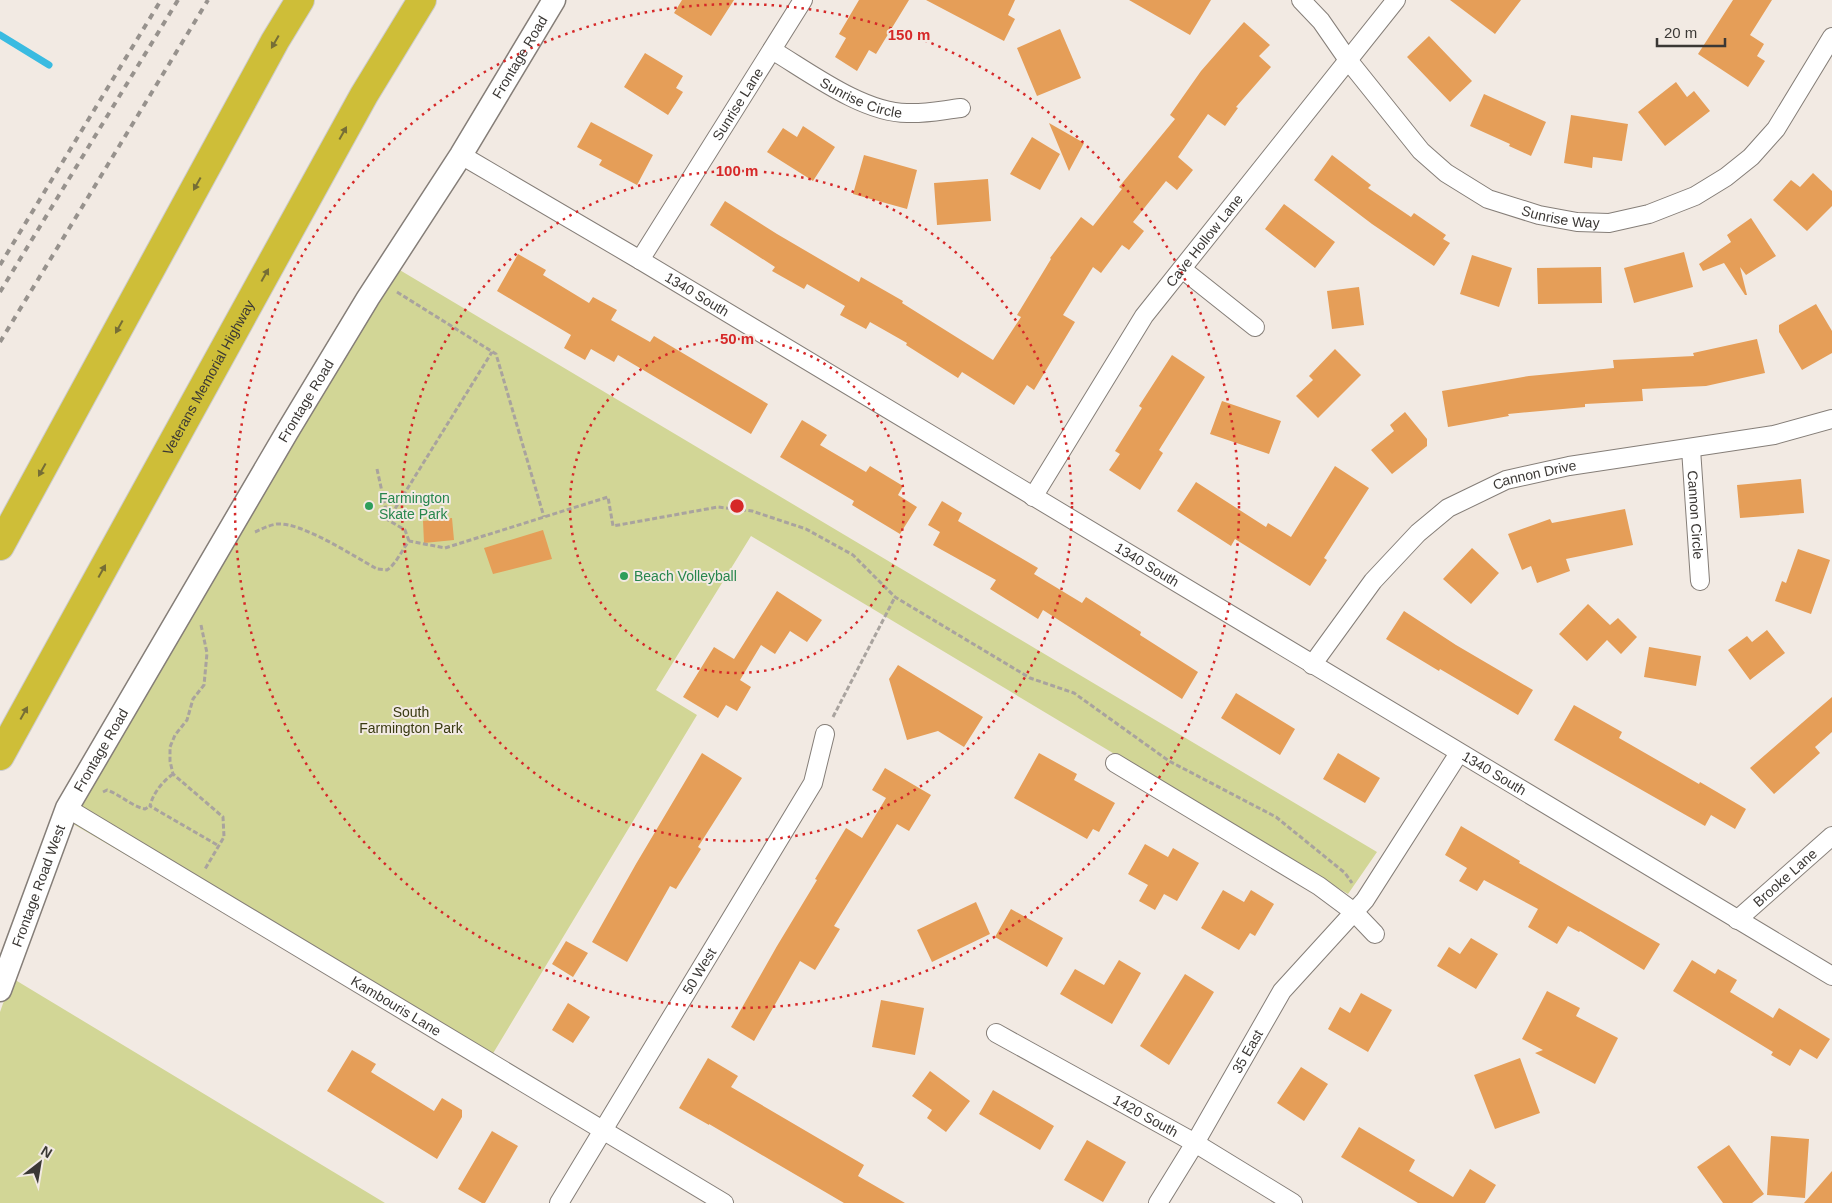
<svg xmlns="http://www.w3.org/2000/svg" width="1832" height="1203" font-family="Helvetica,sans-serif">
  <rect width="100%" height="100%" fill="#f2eae3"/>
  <path fill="#d2d696" d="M 398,269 L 1377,852 L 1348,894 L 751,536 L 656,690 L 697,715 L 486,1065 L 68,821 Z
    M 12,978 L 385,1203 L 0,1203 L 0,1012 Z"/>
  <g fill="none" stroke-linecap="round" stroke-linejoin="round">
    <path stroke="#3abbe1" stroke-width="7" d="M 0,35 L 49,65"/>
  </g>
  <path fill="#e59e58" d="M 682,0 L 734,0 L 711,36 L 674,13 Z
    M 859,0 L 909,0 L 876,54 L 869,50 L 857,71 L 835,57 L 846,38 L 839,34 Z
    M 926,0 L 1015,0 L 1008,15 L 1015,19 L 1004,41 Z
    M 1129,0 L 1211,0 L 1190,35 Z
    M 1450,0 L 1521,0 L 1495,34 Z
    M 1733,0 L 1772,0 L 1750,35 L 1764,44 L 1757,56 L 1765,61 L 1748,87 L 1698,54 Z
    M 1244,22 L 1270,45 L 1259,56 L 1271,67 L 1236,107 L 1238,108 L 1225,126 L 1208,114 L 1178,157 L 1193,170 L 1177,190 L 1166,181 L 1133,222 L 1144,231 L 1129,250 L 1122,245 L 1101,273 L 1093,267 L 1063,315 L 1075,322 L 1034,390 L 1027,385 L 1014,405 L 962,372 L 958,378 L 906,345 L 907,343 L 870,322 L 866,329 L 840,315 L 845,306 L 807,284 L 804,289 L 772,271 L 775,267 L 710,225 L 725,201 L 777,234 L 859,282 L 861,277 L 903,301 L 902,303 L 993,360 L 1021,317 L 1017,315 L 1051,259 L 1050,258 L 1081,217 L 1093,226 L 1122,189 L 1119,187 L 1175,119 L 1170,115 L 1201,71 Z
    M 1060,29 L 1081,78 L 1037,96 L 1017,48 Z
    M 1429,36 L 1472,81 L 1450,102 L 1407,57 Z
    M 645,53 L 683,76 L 676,88 L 683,92 L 668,115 L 624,87 Z
    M 1676,82 L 1687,97 L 1694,91 L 1710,111 L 1665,146 L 1638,112 Z
    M 1484,94 L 1546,122 L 1531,156 L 1509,146 L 1510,144 L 1470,126 Z
    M 1571,115 L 1628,124 L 1622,161 L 1593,157 L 1592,168 L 1564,163 Z
    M 591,122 L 653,155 L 637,185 L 599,165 L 602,160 L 577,147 Z
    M 1049,123 L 1084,143 L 1069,171 Z
    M 803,126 L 835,147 L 813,181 L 767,152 L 783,128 L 797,137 Z
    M 1032,137 L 1060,154 L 1040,190 L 1010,174 Z
    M 864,155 L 917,170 L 907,209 L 853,194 Z
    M 1332,155 L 1371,185 L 1368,188 L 1411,217 L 1414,213 L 1446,235 L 1443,239 L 1450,243 L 1434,266 L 1372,224 L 1314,180 Z
    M 1813,173 L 1832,191 L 1832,206 L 1807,231 L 1773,200 L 1791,180 L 1800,187 Z
    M 988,179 L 991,221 L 937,225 L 934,183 Z
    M 1284,204 L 1335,242 L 1315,268 L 1265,229 Z
    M 1751,218 L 1776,256 L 1746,275 L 1740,267 L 1747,295 L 1745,295 L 1724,263 L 1703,271 L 1699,264 L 1731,242 L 1727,235 Z
    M 1684,252 L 1693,287 L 1634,303 L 1624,268 Z
    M 518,254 L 546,270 L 543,275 L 589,303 L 593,297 L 617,310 L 611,320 L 650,342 L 654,336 L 768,404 L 751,434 L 618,355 L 614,362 L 591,349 L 585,360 L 564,348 L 571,335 L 497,291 Z
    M 1472,255 L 1512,268 L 1499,307 L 1460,294 Z
    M 1601,267 L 1602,303 L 1538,304 L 1537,268 Z
    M 1359,287 L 1364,325 L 1332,329 L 1327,291 Z
    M 1816,304 L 1832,331 L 1832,353 L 1802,370 L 1779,332 L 1779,325 Z
    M 1757,339 L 1765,373 L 1706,386 L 1642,389 L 1643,401 L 1585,404 L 1585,407 L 1508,414 L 1509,416 L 1448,427 L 1442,391 L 1529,376 L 1614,368 L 1613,360 L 1694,356 L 1693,353 Z
    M 1335,349 L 1361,375 L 1318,418 L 1296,396 L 1313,380 L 1309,376 Z
    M 1172,355 L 1205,377 L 1159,450 L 1163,453 L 1140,490 L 1109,470 L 1120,454 L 1115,451 L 1142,408 L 1139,406 Z
    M 1222,401 L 1281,421 L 1269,454 L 1210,434 Z
    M 1405,412 L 1427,439 L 1427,446 L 1392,474 L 1371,450 L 1394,431 L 1390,425 Z
    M 802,420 L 827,435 L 820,445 L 866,472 L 870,466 L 903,486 L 898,495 L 917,507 L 900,534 L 852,505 L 854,501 L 780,457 Z
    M 1335,466 L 1369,488 L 1324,558 L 1327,560 L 1310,586 L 1235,539 L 1231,546 L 1177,511 L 1196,482 L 1266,527 L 1268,523 L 1291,537 Z
    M 1801,479 L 1804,513 L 1740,518 L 1737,485 Z
    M 942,501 L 962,513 L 958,521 L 1038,568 L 1034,574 L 1082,603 L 1086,597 L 1141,632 L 1140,635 L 1198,672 L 1182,699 L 1043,610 L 1038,619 L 990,589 L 996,580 L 933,545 L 940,532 L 928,525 Z
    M 1625,509 L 1633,545 L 1566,559 L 1570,571 L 1537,583 L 1531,566 L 1522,570 L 1508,534 L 1550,519 L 1552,523 Z
    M 452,518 L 454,540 L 424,543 L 423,521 Z
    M 543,530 L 552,559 L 493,574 L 484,548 Z
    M 1472,548 L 1499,573 L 1471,604 L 1443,579 Z
    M 1798,549 L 1830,560 L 1811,614 L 1775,601 L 1782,581 L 1786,583 Z
    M 777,591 L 822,620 L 807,642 L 790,631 L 775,654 L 761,645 L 740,680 L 751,687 L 737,711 L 726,705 L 718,718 L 683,697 L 714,647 L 734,659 Z
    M 1588,604 L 1610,625 L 1618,618 L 1637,637 L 1621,654 L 1607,640 L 1587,661 L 1559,634 Z
    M 1404,611 L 1456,645 L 1533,690 L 1518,715 L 1440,669 L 1439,671 L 1386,639 Z
    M 1767,630 L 1785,653 L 1750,680 L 1728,650 L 1747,636 L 1752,642 Z
    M 1649,647 L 1701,656 L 1696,686 L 1644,677 Z
    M 898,665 L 983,717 L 964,747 L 938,731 L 907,740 L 889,679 Z
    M 1236,693 L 1295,729 L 1280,755 L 1221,718 Z
    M 1832,697 L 1832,732 L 1815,747 L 1820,753 L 1774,794 L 1750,768 Z
    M 1574,705 L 1622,732 L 1619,738 L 1699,784 L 1700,782 L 1746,809 L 1735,829 L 1711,815 L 1705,826 L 1554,740 Z
    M 702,753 L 742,778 L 698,847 L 701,849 L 676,889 L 670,886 L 627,962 L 592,942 L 636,864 Z
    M 1039,753 L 1077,774 L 1074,780 L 1115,803 L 1099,832 L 1093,829 L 1087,839 L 1014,798 Z
    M 1338,753 L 1380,778 L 1365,803 L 1323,779 Z
    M 885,768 L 931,795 L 909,831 L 897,824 L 834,926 L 840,929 L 815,970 L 800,961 L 754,1041 L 731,1027 L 777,946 L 817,880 L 815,879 L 846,828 L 862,838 L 886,798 L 872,790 Z
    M 1461,826 L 1520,861 L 1519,863 L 1660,944 L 1644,970 L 1580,931 L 1579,932 L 1568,926 L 1557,944 L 1528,927 L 1538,909 L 1484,880 L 1477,891 L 1459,881 L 1467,868 L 1445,855 Z
    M 1145,844 L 1168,857 L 1173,848 L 1199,863 L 1177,901 L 1164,894 L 1155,910 L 1139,901 L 1148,885 L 1128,874 Z
    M 1223,890 L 1244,902 L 1251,890 L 1274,904 L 1255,936 L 1250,933 L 1239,950 L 1201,928 Z
    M 976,902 L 990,934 L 932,962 L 917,930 Z
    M 1011,909 L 1063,938 L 1047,967 L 995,937 Z
    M 1471,938 L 1498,954 L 1476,989 L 1437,966 L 1449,947 L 1460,954 Z
    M 566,941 L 588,953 L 573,977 L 552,964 Z
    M 1119,960 L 1141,973 L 1112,1024 L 1060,994 L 1075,969 L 1104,985 Z
    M 1692,960 L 1715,974 L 1718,969 L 1737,980 L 1730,992 L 1773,1018 L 1779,1008 L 1830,1039 L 1817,1059 L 1800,1049 L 1790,1066 L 1771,1055 L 1773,1052 L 1673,991 Z
    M 1185,974 L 1214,992 L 1169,1065 L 1140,1046 Z
    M 1547,991 L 1580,1008 L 1576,1016 L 1618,1038 L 1595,1084 L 1535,1053 L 1543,1050 L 1522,1039 Z
    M 1361,993 L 1392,1010 L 1368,1052 L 1328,1029 L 1340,1007 L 1350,1013 Z
    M 881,1000 L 924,1008 L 915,1055 L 872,1047 Z
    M 568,1003 L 590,1017 L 573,1043 L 552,1030 Z
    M 352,1050 L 376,1064 L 371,1072 L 434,1111 L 442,1098 L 462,1110 L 462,1117 L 437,1159 L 327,1091 Z
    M 708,1058 L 738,1076 L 731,1087 L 864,1165 L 858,1176 L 905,1203 L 844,1203 L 709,1124 L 709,1125 L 679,1108 Z
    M 1520,1058 L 1540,1113 L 1495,1129 L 1474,1075 Z
    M 1301,1067 L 1328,1084 L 1304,1121 L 1277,1103 Z
    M 930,1071 L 970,1101 L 946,1132 L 927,1118 L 932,1110 L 912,1096 Z
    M 993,1090 L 1054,1126 L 1040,1150 L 979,1114 Z
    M 1359,1127 L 1415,1160 L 1409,1171 L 1453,1197 L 1470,1169 L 1496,1185 L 1485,1203 L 1418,1203 L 1341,1157 Z
    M 492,1131 L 518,1146 L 485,1203 L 482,1203 L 458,1189 Z
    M 1771,1136 L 1809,1139 L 1805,1198 L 1767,1195 Z
    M 1087,1140 L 1126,1162 L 1103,1202 L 1064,1180 Z
    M 1729,1145 L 1764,1194 L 1752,1203 L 1723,1203 L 1697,1167 Z
    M 1832,1171 L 1832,1203 L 1804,1203 Z"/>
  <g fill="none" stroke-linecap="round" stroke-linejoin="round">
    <defs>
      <g id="minor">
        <path id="s1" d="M 1301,0 L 1321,21 L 1348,60 L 1421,151 L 1446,173 L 1488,199 L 1539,215 L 1577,222 L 1609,223 L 1649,214 L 1695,196 L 1726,177 L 1751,157 L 1776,129 L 1832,37"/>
        <path id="s2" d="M 772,50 C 809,72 863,113 907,113 C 925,114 943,110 961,108"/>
        <path id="s3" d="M 461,155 L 640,260 L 1832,976"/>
        <path id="s4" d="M 640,260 L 803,0"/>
        <path d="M 1182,269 L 1255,327"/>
        <path id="s5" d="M 1691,449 L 1700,581"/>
        <path id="s6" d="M 1033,497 L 1144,316 L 1396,0"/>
        <path id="s7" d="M 1312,665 L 1373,581 L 1418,533 L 1448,508 L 1506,480 L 1569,466 L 1774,435 L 1832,419"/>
        <path d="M 1115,763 L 1319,886 L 1354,912 L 1375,934"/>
        <path id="s8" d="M 67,808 L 724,1203"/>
        <path id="s9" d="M 1737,920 L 1832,836"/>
        <path id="s10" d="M 996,1033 L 1195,1143 L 1293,1203"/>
        <path id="s11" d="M 559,1203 L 813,783 L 825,734"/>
        <path id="s12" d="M 1158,1203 L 1195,1143 L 1282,991 L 1365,900 L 1459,753"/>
      </g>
      <g id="tertiary">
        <path id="s13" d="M 0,990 L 67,808 L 287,432 L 368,298 L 461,155 L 554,0"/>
      </g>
      <g id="motorway">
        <path d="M 0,546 L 275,41 L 300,0"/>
        <path id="s14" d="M 0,756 L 364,95 L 422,0"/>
      </g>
    </defs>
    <use href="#minor" stroke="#857e78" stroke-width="20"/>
    <use href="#tertiary" stroke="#857e78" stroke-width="25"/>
    <use href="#motorway" stroke="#cccbca" stroke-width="30"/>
    <path stroke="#a9a39e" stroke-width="3" stroke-dasharray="5 2.5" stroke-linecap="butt" d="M 397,292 L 496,354 L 544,517
      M 377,469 L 388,519
      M 255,532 C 262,529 269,525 277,524 C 302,522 355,557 377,569 L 387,570 C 396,564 402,550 409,541 L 445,548 L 608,497 L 613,526 L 718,507 L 752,511 L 806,529 L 853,555 L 895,597 L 1030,678 L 1074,693 L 1169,761 L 1276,817 L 1345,873 L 1352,883
      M 409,541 L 405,530 L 388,520 L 492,352
      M 201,625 L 207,653 L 204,685 L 193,699 L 187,720 L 175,735 L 170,747 L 170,761 L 173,774 L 223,817 L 224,837 L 205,869
      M 833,717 L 895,597
      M 173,774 C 163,781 153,793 150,806 L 219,846
      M 103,792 L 107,790 C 121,795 131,806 145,809 L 150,806"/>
    <use href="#minor" stroke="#fff" stroke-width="18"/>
    <use href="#tertiary" stroke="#fff" stroke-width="22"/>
    <use href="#motorway" stroke="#cebe38" stroke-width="28"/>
    <path stroke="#97928d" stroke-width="4" stroke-dasharray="6 6" stroke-linecap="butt" d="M 0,265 L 161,0
      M 0,292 L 178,0
      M 0,342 L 208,0"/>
  </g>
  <defs><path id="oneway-solid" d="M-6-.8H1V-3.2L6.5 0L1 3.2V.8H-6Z" transform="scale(1.25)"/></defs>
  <g fill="#766e36">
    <use href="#oneway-solid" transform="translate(275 42) rotate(120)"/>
    <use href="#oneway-solid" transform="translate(343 133) rotate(-61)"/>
    <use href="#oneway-solid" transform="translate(197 184) rotate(119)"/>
    <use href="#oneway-solid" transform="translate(265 275) rotate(-61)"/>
    <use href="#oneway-solid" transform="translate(119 327) rotate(119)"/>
    <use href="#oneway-solid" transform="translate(42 470) rotate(119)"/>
    <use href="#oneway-solid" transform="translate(102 571) rotate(-61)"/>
    <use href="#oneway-solid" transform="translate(24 713) rotate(-61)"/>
  </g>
  <g fill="none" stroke="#d62828" stroke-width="2.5" stroke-dasharray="2.5 5">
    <circle cx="737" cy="506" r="167"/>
    <circle cx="737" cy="506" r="335"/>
    <circle cx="737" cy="506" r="502"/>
  </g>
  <g fill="#2e9e5b" stroke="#f2eae3" stroke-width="2">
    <circle cx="369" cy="506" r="5"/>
    <circle cx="624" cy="576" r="5"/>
  </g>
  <g text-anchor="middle" stroke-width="4" stroke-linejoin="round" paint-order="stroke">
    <g font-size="14" fill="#3b3835" stroke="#f2eae3">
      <text dy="5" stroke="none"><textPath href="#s13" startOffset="1071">Frontage Road</textPath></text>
      <text dy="5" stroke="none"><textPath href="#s2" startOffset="102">Sunrise Circle</textPath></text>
      <text dy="5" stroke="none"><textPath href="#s4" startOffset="184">Sunrise Lane</textPath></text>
      <text dy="5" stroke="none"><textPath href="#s1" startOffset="351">Sunrise Way</textPath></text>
      <text dy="5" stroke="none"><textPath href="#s6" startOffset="309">Cave Hollow Lane</textPath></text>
      <text dy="5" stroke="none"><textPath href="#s3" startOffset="274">1340 South</textPath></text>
      <text dy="5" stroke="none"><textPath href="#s14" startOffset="432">Veterans Memorial Highway</textPath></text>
      <text dy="5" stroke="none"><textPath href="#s13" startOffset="666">Frontage Road</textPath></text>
      <text dy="5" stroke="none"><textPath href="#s7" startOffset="302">Cannon Drive</textPath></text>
      <text dy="5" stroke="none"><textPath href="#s5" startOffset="66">Cannon Circle</textPath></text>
      <text dy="5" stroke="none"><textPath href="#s3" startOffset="799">1340 South</textPath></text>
      <text dy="5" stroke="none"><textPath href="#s13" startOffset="261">Frontage Road</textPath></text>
      <text dy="5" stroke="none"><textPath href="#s3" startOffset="1204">1340 South</textPath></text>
      <text dy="5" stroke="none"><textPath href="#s9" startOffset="64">Brooke Lane</textPath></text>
      <text dy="5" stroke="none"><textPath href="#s13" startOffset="111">Frontage Road West</textPath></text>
      <text dy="5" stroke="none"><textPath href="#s11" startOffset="271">50 West</textPath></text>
      <text dy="5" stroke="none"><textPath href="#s8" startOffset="384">Kambouris Lane</textPath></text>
      <text dy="5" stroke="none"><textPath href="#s12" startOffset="176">35 East</textPath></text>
      <text dy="5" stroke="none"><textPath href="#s10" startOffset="171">1420 South</textPath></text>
    </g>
    <g font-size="14" fill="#27864d" stroke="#f2eae3" text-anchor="start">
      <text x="379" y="503">Farmington<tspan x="379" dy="16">Skate Park</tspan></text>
      <text x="634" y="581">Beach Volleyball</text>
    </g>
    <g font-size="14" fill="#393a11" stroke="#f2eae3">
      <text x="411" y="717">South<tspan x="411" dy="16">Farmington Park</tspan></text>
    </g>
  </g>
  <circle cx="737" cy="506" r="8" fill="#d62828" stroke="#f2eae3" stroke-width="2.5"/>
  <g font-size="15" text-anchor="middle" font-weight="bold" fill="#d62828" stroke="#f2eae3" stroke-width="4" stroke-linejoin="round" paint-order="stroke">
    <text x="909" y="40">150 m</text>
    <text x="737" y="176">100 m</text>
    <text x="737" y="344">50 m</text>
  </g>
  <g transform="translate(40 1163) rotate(31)" stroke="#f2eae3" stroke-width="4" paint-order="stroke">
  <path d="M0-4L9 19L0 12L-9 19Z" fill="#3b3835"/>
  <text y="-8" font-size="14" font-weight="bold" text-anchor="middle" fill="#3b3835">N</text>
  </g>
  <path d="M1657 38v8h68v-8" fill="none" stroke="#3b3835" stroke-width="2.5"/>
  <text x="1664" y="38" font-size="15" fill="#3b3835" stroke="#f2eae3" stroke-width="4" paint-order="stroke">20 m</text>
</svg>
